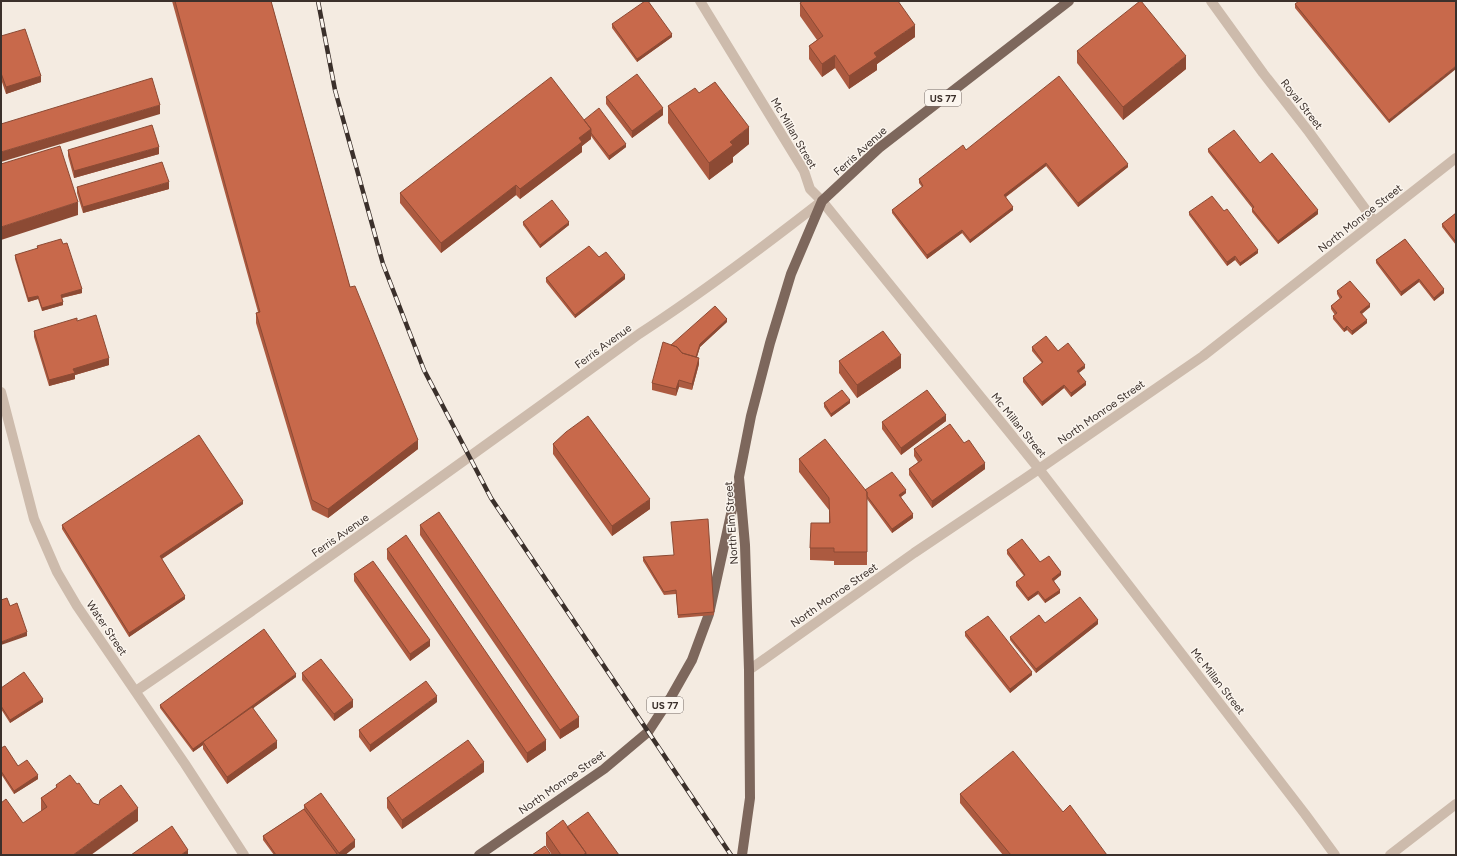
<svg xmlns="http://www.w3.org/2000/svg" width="1457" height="856" font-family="Figtree,sans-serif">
  <rect width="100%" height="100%" fill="#f4ebe1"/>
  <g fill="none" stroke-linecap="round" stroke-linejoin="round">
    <path stroke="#cdbbac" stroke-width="10" d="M 700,1 L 804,171 L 810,189 L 822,201 L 1039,469 L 1305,814 L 1335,855
      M 1211,1 L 1263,73 L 1309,132 L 1374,221
      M 1,392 L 34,519 L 57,572 L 77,606 L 185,764 L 244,855
      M 749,670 L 914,553 L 1039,469 L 1203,356 L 1456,158
      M 136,691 C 306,575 473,455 639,334 C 702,293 763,247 822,201
      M 1390,855 L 1456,804"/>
    <path stroke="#7d675c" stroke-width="10" d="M 479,855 L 604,769 L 648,732 L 671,697 L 692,660 L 709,614 L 737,487
      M 742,855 L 750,798 L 749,670 L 745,545 L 739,477 L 751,416 L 770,343 L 791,274 L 822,201 L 879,148 L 1069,1"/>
    <defs>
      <path id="rail" d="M 318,1 L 335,90 L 383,264 L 424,370 L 491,498 L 731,855"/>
    </defs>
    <use href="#rail" stroke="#3b302b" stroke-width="4.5"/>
    <use href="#rail" stroke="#fbf5ee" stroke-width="3" stroke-dasharray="9" stroke-linecap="butt"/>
  </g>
  <path fill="#ac5a40" d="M 172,1 L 271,1 L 350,287 L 418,449 L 328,518 L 312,510 L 256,323 L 256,313 L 258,312 Z
    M 1456,1 L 1389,123 L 1295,8 L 1295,4 Z
    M 800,3 L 915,37 L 877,64 L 877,70 L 849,89 L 835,68 L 822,77 L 809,59 L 809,46 L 817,40 L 800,16 Z
    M 612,24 L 672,37 L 637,62 L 612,28 Z
    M 1,36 L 41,82 L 6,94 L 1,79 Z
    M 1077,51 L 1186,69 L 1123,120 L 1077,63 Z
    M 699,93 L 749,144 L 733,157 L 733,162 L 709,180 L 668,123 L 668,106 Z
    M 606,97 L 663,115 L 632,138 L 606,104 Z
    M 584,120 L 626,147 L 609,160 L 591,136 L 591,139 L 582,146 L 582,152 L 520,199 L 516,195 L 441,253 L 400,203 L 400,193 Z
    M 1208,149 L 1260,163 L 1318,214 L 1278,244 L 1252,212 L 1252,208 L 1208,152 Z
    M 68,150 L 159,154 L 74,178 L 68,156 Z
    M 966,150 L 1128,167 L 1078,207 L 1046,166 L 1006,197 L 1013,210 L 970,243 L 962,233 L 927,259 L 892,213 L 892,210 L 922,187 L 919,183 L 919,179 Z
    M 77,187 L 169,189 L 83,213 L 77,193 Z
    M 1189,212 L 1258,253 L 1240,266 L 1235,260 L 1227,266 L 1189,215 Z
    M 1456,213 L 1456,245 L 1442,227 L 1442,224 Z
    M 523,222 L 569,225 L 540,248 L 523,225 Z
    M 1405,239 L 1444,293 L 1434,301 L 1419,282 L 1401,296 L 1376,263 L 1376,260 Z
    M 63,244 L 82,293 L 62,298 L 63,305 L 42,311 L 38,299 L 28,302 L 15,259 L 15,255 L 37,249 L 37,246 Z
    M 599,257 L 625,279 L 575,318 L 546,282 L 546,278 Z
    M 1337,291 L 1370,307 L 1362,314 L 1367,323 L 1352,335 L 1347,330 L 1344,332 L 1333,319 L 1333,316 L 1335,315 L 1331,309 L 1331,306 L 1340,299 L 1337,294 Z
    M 77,321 L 109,365 L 75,375 L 75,379 L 49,386 L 34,337 L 34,331 Z
    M 727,322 L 700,347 L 697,357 L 699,364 L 692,390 L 679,387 L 676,396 L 652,390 L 652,383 L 671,345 Z
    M 1032,347 L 1058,351 L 1085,368 L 1079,373 L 1086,385 L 1071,397 L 1064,388 L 1042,406 L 1023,382 L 1023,378 L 1042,363 L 1032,351 Z
    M 839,361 L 901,368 L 857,398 L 839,373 Z
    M 824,403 L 850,403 L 831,417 L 824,407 Z
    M 946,421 L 901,455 L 882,429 L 882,422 Z
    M 964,443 L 985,469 L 932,508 L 909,475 L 909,469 L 918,462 L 914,456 L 914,449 Z
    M 553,444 L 650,509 L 612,536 L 553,454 Z
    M 799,459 L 865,490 L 906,493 L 901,497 L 913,518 L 892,533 L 867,499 L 867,565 L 834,565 L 834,561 L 810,560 L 810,548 L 829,523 L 829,510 L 799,472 Z
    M 243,504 L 162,559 L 185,599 L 129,637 L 62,529 L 62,525 Z
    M 420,525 L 579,727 L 560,739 L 420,535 Z
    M 387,549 L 546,750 L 527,763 L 387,559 Z
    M 1007,550 L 1040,562 L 1061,575 L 1054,581 L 1060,593 L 1045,603 L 1038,594 L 1028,601 L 1016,586 L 1016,582 L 1024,576 L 1007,554 Z
    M 643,557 L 714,612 L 714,615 L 678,618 L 676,594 L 664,595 L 643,561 Z
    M 354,574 L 430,646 L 410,661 L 354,581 Z
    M 1098,624 L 1036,673 L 1010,640 L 1010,637 Z
    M 965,632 L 1032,675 L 1010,693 L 965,636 Z
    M 302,673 L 353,707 L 334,721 L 302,680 Z
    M 296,677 L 253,708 L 277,748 L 227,784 L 203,749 L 203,745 L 193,752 L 160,708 L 160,705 Z
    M 1,688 L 43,702 L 10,723 L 1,709 Z
    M 437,702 L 370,752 L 359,737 L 359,730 Z
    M 1,748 L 18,766 L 38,779 L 14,794 L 1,774 Z
    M 484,772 L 402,829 L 387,808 L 387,798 Z
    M 77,784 L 93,803 L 138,821 L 23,823 L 41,811 L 41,798 L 56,788 L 56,785 Z
    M 960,794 L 1063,812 L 1107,855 L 1003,855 L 960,803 Z
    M 304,805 L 355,847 L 345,855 L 274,855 L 263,840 L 263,836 L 304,809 Z
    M 567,827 L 619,855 L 552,855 L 546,846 L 546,833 Z"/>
  <path fill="#8c4a34" d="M 915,25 L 915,37 L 877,64 L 877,70 L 849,89 L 849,76 L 874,53 Z
    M 672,34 L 672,37 L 637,62 L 637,59 Z
    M 835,55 L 835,68 L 822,77 L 822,64 Z
    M 1186,56 L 1186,69 L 1123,120 L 1123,107 Z
    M 1456,66 L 1456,69 L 1389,123 L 1389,120 Z
    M 41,76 L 41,82 L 6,94 L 6,87 Z
    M 160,105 L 160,114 L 1,162 L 1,152 Z
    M 663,108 L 663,115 L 632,138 L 632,131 Z
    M 749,127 L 749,144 L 733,157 L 733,162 L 709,180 L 709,163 L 730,142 Z
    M 591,129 L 591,139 L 582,146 L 582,152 L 520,199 L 520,189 L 579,138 Z
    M 626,144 L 626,147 L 609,160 L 609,156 Z
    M 159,147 L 159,154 L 74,178 L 74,171 Z
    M 1046,163 L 1046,166 L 1004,198 L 1004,195 Z
    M 1128,164 L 1128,167 L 1078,207 L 1078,203 Z
    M 169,182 L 169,189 L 83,213 L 83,207 Z
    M 516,185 L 516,195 L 441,253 L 441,243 Z
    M 78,202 L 78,215 L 1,240 L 1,227 Z
    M 1013,207 L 1013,210 L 970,243 L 970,240 Z
    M 1318,210 L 1318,214 L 1278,244 L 1278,241 Z
    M 569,222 L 569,225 L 540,248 L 540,245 Z
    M 962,230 L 962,233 L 927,259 L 927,255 Z
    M 1258,250 L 1258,253 L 1240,266 L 1240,263 Z
    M 1235,256 L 1235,260 L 1227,266 L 1227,262 Z
    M 625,275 L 625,279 L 575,318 L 575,315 Z
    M 1419,279 L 1419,282 L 1401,296 L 1401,292 Z
    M 82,289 L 82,293 L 61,298 L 61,295 Z
    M 1444,289 L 1444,293 L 1434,301 L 1434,298 Z
    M 38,296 L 38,299 L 28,302 L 28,298 Z
    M 63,302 L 63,305 L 42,311 L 42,308 Z
    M 1370,304 L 1370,307 L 1360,315 L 1360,312 Z
    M 727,319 L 727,322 L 700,347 L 695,363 L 695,360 L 700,344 Z
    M 1367,320 L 1367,323 L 1352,335 L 1352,331 Z
    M 1347,326 L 1347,330 L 1344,332 L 1344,329 Z
    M 901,355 L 901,368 L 857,398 L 857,385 Z
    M 109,358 L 109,365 L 75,375 L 75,379 L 49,386 L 49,380 L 73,369 Z
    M 699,358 L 699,364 L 692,390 L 692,384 Z
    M 1085,365 L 1085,368 L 1077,374 L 1077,371 Z
    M 679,380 L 679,387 L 676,396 L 676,389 Z
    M 1086,382 L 1086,385 L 1071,397 L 1071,393 Z
    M 1064,385 L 1064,388 L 1042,406 L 1042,402 Z
    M 850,400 L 850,403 L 831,417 L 831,414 Z
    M 946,415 L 946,421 L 901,455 L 901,448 Z
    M 418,440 L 418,449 L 328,518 L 328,509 Z
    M 985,463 L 985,469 L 932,508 L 932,501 Z
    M 906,490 L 906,493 L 899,498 L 899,495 Z
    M 650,499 L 650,509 L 612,536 L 612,526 Z
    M 243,501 L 243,504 L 160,560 L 160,556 Z
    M 913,514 L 913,518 L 892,533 L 892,529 Z
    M 1061,572 L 1061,575 L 1052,582 L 1052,579 Z
    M 1060,590 L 1060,593 L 1045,603 L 1045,600 Z
    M 1038,591 L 1038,594 L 1028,601 L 1028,598 Z
    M 185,596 L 185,599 L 129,637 L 129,633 Z
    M 1098,620 L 1098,624 L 1036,673 L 1036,669 Z
    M 27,632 L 27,636 L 1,645 L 1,642 Z
    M 430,640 L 430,646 L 410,661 L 410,654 Z
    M 1032,672 L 1032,675 L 1010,693 L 1010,689 Z
    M 296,674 L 296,677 L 204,744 L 203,742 L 203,745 L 193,752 L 193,749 Z
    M 437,696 L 437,702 L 370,752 L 370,745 Z
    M 43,699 L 43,702 L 10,723 L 10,720 Z
    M 353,700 L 353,707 L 334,721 L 334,714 Z
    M 579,717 L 579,727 L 560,739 L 560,730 Z
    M 546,740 L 546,750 L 527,763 L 527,753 Z
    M 277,741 L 277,748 L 227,784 L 227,777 Z
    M 484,762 L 484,772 L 402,829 L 402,820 Z
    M 38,775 L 38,779 L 14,794 L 14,791 Z
    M 138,808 L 138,821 L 91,855 L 73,855 Z
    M 355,840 L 355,847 L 345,855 L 339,855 L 339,853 Z
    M 188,850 L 188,855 L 181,855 Z"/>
  <path fill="#c8694b" stroke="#8c4a34" d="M 175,1 L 271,1 L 350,287 L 355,286 L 418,440 L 328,509 L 312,500 L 256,313 L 260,312 Z
    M 645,1 L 648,1 L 672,34 L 637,59 L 612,24 Z
    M 803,1 L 898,1 L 915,25 L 874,53 L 877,57 L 849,76 L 835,55 L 822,64 L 809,46 L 823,36 L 800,3 Z
    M 1140,1 L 1141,1 L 1186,56 L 1123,107 L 1077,51 Z
    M 1299,1 L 1456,1 L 1456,66 L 1389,120 L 1295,4 Z
    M 25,29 L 41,76 L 6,87 L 1,73 L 1,36 Z
    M 637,74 L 663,108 L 632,131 L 606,97 Z
    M 1059,76 L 1128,164 L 1078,203 L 1046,163 L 1004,195 L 1013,207 L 970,240 L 962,230 L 927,255 L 892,210 L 923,186 L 919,179 L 963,145 L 966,150 Z
    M 551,77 L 591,129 L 579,138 L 582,142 L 520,189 L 516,185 L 441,243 L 400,193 Z
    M 152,78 L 160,105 L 1,152 L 1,124 Z
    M 715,82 L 749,127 L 730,142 L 733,145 L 709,163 L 668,106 L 695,88 L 699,93 Z
    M 599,108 L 626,144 L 609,156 L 591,133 L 591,129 L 584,120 Z
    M 152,125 L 159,147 L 74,171 L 68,150 Z
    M 1234,130 L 1260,163 L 1272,153 L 1318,210 L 1278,241 L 1252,209 L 1254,207 L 1208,149 Z
    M 60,146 L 78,202 L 1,227 L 1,164 Z
    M 162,162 L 169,182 L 83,207 L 77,187 Z
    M 1212,196 L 1224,211 L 1227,209 L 1258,250 L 1240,263 L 1235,256 L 1227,262 L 1189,212 Z
    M 552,200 L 569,222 L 540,245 L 523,222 Z
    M 1456,213 L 1456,242 L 1442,224 Z
    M 61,239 L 63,244 L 67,243 L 82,289 L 61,295 L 63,302 L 42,308 L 38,296 L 28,298 L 15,255 L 38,248 L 37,246 Z
    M 1405,239 L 1444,289 L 1434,298 L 1419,279 L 1401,292 L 1376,260 Z
    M 589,246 L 599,257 L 606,252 L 625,275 L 575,315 L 546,278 Z
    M 1350,281 L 1370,304 L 1360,312 L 1367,320 L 1352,331 L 1347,326 L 1344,329 L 1333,316 L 1337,313 L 1331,306 L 1342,297 L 1337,291 Z
    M 715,306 L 727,319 L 700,344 L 696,357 L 682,353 L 677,347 L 671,345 Z
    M 96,315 L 109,358 L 73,369 L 75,373 L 49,380 L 34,331 L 77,318 L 77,321 Z
    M 883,331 L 901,355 L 857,385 L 839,361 Z
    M 1046,336 L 1058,351 L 1068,343 L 1085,365 L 1077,371 L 1086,382 L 1071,393 L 1064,385 L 1042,402 L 1023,378 L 1043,362 L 1032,347 Z
    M 663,342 L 677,347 L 682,353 L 699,358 L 692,384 L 679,380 L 676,389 L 652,383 Z
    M 842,390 L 850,400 L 831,414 L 824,403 Z
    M 927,390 L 946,415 L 901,448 L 882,422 Z
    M 588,416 L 650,499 L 612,526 L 553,444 L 566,432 Z
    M 950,424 L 964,443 L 969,440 L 985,463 L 932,501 L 909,469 L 922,460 L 914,449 Z
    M 199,435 L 243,501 L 160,556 L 185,596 L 129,633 L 62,525 Z
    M 825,439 L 867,492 L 867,552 L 834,552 L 834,548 L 810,548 L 811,523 L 830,523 L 829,498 L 799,459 Z
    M 892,472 L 906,490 L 899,495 L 913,514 L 892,529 L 867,496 L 867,492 L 865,490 Z
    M 439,512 L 579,717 L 560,730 L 420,525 Z
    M 708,519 L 714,612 L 678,615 L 676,590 L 664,592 L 643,557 L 674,555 L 671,522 Z
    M 406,535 L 546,740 L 527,753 L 387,549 Z
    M 1022,539 L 1040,562 L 1049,556 L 1061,572 L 1052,579 L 1060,590 L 1045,600 L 1038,591 L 1028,598 L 1016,582 L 1025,575 L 1007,550 Z
    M 373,561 L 430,640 L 410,654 L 354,574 Z
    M 1080,597 L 1098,620 L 1036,669 L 1010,637 L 1039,615 L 1045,623 Z
    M 7,598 L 10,606 L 17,603 L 27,632 L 1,642 L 1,600 Z
    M 988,616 L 1032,672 L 1010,689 L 965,632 Z
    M 264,629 L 296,674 L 193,749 L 160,705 Z
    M 321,659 L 353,700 L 334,714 L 302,673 Z
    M 24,672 L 43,699 L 10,720 L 1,706 L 1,688 Z
    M 426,681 L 437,696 L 370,745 L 359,730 Z
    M 252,707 L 277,741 L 227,777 L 203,742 Z
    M 468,740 L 484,762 L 402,820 L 387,798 Z
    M 5,746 L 18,766 L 27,760 L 38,775 L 14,791 L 1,771 L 1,748 Z
    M 1013,751 L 1063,812 L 1070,805 L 1107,855 L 1011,855 L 960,794 Z
    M 70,775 L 77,784 L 79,783 L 93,803 L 99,805 L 100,800 L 121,785 L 138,808 L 73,855 L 1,855 L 1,803 L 6,799 L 23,823 L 47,807 L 41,798 L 57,787 L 56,785 Z
    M 321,793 L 355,840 L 339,853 L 304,805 Z
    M 304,809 L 337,854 L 335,855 L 276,855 L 263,836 Z
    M 588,812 L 619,855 L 586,855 L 586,853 L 567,827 Z
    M 563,820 L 586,853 L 583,855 L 561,855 L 546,833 Z
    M 172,826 L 188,850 L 181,855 L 131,855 Z
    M 545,846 L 551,855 L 532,855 Z"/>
  <g text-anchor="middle" stroke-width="3" stroke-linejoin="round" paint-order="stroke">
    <g fill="#fbf5ee" stroke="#756b66" stroke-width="1">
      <rect x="925" y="90" width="36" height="16" rx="3"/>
      <rect x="647" y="697" width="36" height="16" rx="3"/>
    </g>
    <g font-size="10" font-weight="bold" fill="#3b302b">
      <text x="943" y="102">US 77</text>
      <text x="665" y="709">US 77</text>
    </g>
    <g font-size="11" fill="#3b302b" stroke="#fbf5ee">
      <text transform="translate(1302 104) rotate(52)" y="4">Royal Street</text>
      <text transform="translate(794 133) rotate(60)" y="4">Mc Millan Street</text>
      <text transform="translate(860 151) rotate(-42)" y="4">Ferris Avenue</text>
      <text transform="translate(1360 218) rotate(-38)" y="4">North Monroe Street</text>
      <text transform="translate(603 346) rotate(-36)" y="4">Ferris Avenue</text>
      <text transform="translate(1101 412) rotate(-35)" y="4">North Monroe Street</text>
      <text transform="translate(1019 425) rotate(51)" y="4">Mc Millan Street</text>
      <text transform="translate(731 523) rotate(-94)" y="4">North Elm Street</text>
      <text transform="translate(340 535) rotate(-35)" y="4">Ferris Avenue</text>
      <text transform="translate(834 595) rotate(-35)" y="4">North Monroe Street</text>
      <text transform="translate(107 628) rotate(56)" y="4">Water Street</text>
      <text transform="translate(1218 681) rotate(52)" y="4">Mc Millan Street</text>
      <text transform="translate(562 782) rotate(-35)" y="4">North Monroe Street</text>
    </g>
  </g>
  <rect width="1457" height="856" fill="none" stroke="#3b302b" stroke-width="4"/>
</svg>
